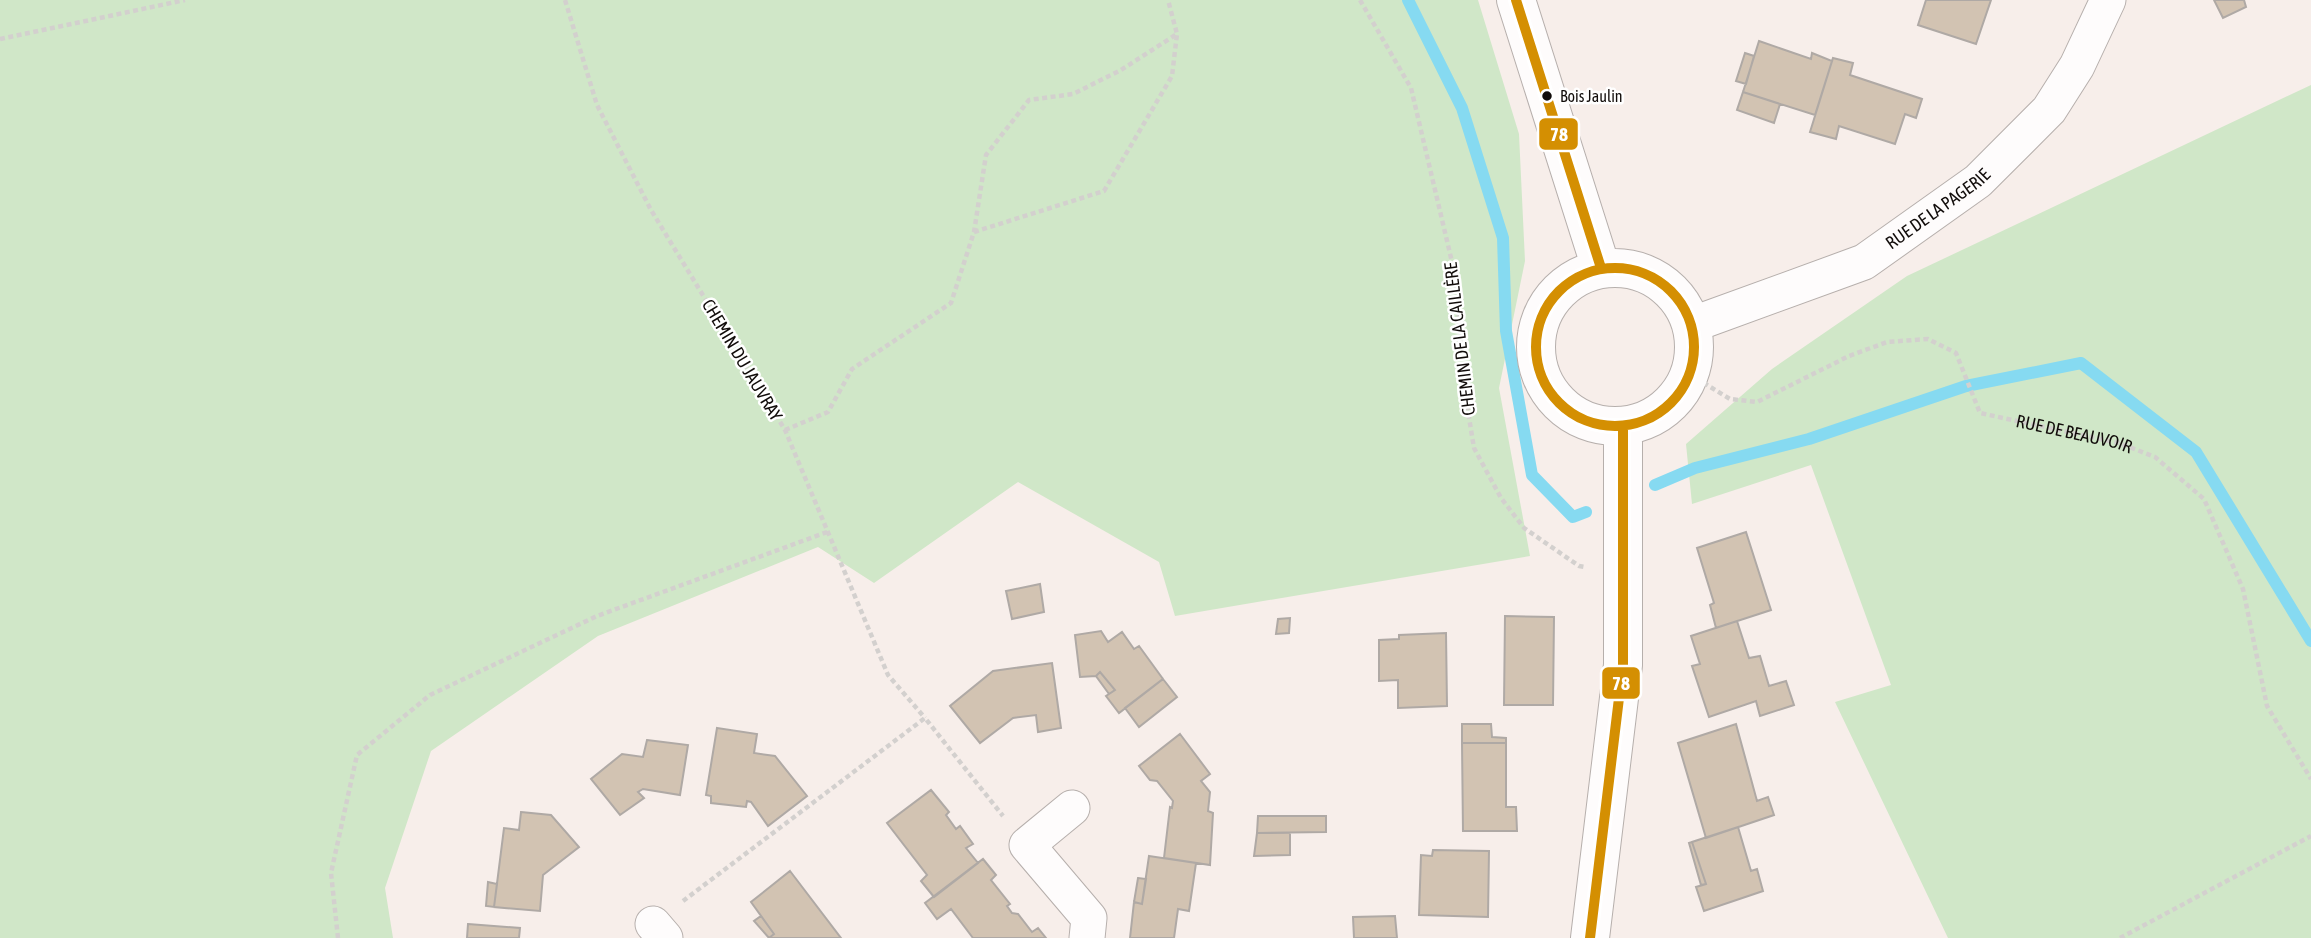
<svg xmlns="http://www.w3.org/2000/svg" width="2311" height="938" font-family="'Asap Condensed',sans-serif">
  <rect width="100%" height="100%" fill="#f7eeea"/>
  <path fill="#d0e7c8" d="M 0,0 L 1478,0 L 1519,134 L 1525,261 L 1499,388 L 1530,556 L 1175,616 L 1159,562 L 1018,482 L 874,583 L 818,547 L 598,636 L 431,751 L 385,888 L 393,938 L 0,938 Z
    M 2311,85 L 2311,938 L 1948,938 L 1835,702 L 1891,685 L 1811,465 L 1692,504 L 1686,444 L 1772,369 L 1907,276 Z"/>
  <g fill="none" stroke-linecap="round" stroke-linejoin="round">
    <path stroke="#86daf1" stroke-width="12" d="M 1408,0 L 1462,108 L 1503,238 L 1506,331 L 1532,475 L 1573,517 L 1586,512
      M 1655,485 L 1695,468 L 1809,439 L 1966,386 L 2081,363 L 2196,452 L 2311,641"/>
  </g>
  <path fill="#d2c3b2" stroke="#afa9a5" stroke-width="2" d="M 1926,0 L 1991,0 L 1976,44 L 1918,25 Z
    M 2214,0 L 2244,0 L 2246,7 L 2223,18 Z
    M 1759,41 L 1811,59 L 1812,53 L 1832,61 L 1815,115 L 1743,92 Z
    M 1745,53 L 1754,56 L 1746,84 L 1736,81 Z
    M 1833,58 L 1853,63 L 1850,75 L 1922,99 L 1916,118 L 1905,114 L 1895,144 L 1839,126 L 1836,139 L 1810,132 Z
    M 1743,92 L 1780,104 L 1774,123 L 1737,110 Z
    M 1746,532 L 1771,610 L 1716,628 L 1710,605 L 1714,603 L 1697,548 Z
    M 1040,584 L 1044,612 L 1012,619 L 1006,591 Z
    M 1505,616 L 1554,617 L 1553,705 L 1504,705 Z
    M 1290,618 L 1289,633 L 1276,634 L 1278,619 Z
    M 1737,621 L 1749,658 L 1760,656 L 1769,686 L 1786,681 L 1794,705 L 1760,716 L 1756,701 L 1709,717 L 1692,666 L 1700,664 L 1691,636 Z
    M 1101,631 L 1108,642 L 1122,632 L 1134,649 L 1139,646 L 1163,679 L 1119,713 L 1106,696 L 1115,690 L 1100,672 L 1096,676 L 1080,677 L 1075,635 Z
    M 1446,633 L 1447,706 L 1398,708 L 1398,680 L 1379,681 L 1379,640 L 1399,639 L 1399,635 Z
    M 1052,663 L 1061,728 L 1038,732 L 1036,715 L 1013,718 L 980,743 L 950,706 L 993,671 Z
    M 1100,672 L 1115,690 L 1109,694 L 1096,676 Z
    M 1163,679 L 1177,697 L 1139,727 L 1125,708 Z
    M 1462,724 L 1491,724 L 1492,737 L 1506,738 L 1506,743 L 1462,743 Z
    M 1736,724 L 1757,801 L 1768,797 L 1774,815 L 1706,838 L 1678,743 Z
    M 717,728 L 757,734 L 754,753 L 775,756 L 807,796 L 768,826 L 751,802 L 747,801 L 746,807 L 711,803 L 711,796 L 706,795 Z
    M 1180,734 L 1210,774 L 1201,781 L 1210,792 L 1208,811 L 1213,813 L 1210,865 L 1164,858 L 1170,807 L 1172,808 L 1173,801 L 1157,781 L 1150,780 L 1139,766 Z
    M 647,740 L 688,745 L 680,795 L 643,789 L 638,792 L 644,798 L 620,815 L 591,779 L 622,754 L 643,757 Z
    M 1462,743 L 1506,743 L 1506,807 L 1516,807 L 1517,831 L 1463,831 Z
    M 931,790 L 949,812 L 946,815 L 956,829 L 960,826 L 973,844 L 966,848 L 978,863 L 934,897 L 921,881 L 927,875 L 887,823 Z
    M 521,812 L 551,815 L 579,847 L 543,875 L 540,911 L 494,907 L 504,828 L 519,830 Z
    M 1258,816 L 1326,816 L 1326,832 L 1257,833 Z
    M 1738,827 L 1751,871 L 1757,869 L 1763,891 L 1704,911 L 1696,887 L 1706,884 L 1692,842 Z
    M 1257,833 L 1290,833 L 1290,855 L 1254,856 Z
    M 1692,842 L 1706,884 L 1701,885 L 1689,843 Z
    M 1433,850 L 1489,851 L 1488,917 L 1419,915 L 1421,855 L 1432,856 Z
    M 1149,856 L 1196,863 L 1189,911 L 1178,909 L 1174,938 L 1130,938 L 1134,902 L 1142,904 Z
    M 983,859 L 996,875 L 991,880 L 1010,904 L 1007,906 L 1012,913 L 1018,914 L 1032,932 L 1038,928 L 1046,938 L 973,938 L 951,909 L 937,919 L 925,903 Z
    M 790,871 L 841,938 L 769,938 L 774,934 L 751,902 Z
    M 1138,878 L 1146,879 L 1142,904 L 1134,902 Z
    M 488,882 L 497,884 L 494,907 L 486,906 Z
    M 761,916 L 774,934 L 769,938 L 754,921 Z
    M 1395,916 L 1397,938 L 1354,938 L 1353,917 Z
    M 468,924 L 520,928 L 519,938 L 467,938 Z"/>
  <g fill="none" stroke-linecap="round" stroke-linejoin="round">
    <defs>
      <g id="street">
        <path id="s2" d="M 1691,325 L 1864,262 L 1978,181 L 2049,110 L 2077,66 L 2108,0"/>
        <path d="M 1072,808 L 1027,845 L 1089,918 L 1087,938"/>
        <path d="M 653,924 L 665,938"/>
      </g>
      <path id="secondary" d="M 1516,0 L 1601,268
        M1536 347a79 79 0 1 1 158 0a79 79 0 1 1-158 0Z
        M 1590,938 L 1623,665 L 1623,426"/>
    </defs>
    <use href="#street" stroke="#b6afac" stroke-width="37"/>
    <use href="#secondary" stroke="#b6afac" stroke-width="40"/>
    <g stroke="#d3d0ce" stroke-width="4.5" stroke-dasharray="5 3.5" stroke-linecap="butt">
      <path d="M 565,0 L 597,105 L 651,210 L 785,430 L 888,675 L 925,718"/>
      <path d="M 1360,0 L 1411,88 L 1456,279 L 1464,387 L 1474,448 L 1501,498 L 1524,528 L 1579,566 L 1585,567"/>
      <path d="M 0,39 L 185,0"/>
      <path d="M 974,232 L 1104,191 L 1172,76 L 1177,34"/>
      <path id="s1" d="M 1689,374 L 1730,399 L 1757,402 L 1849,356 L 1887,342 L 1928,339 L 1956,353 L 1980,413 L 2119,443 L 2155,457 L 2204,499 L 2243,589 L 2267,706 L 2311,779"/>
      <path d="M 785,430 L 828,412 L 852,369 L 951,303 L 974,232 L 986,155 L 1029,100 L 1073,94 L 1121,70 L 1177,34 L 1168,0"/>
      <path d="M 683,901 L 925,718 L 1003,816"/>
      <path d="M 338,938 L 331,873 L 357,755 L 430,695 L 597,616 L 830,531"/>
      <path d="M 2120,938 L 2311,836"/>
    </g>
    <use href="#street" stroke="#fefcfc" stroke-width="35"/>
    <use href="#secondary" stroke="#fefcfc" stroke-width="38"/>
    <defs>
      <path id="bus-1" d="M 1516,0 L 1601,268
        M1536 347a79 79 0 1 1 158 0a79 79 0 1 1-158 0Z
        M 1590,938 L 1623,665 L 1623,426"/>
    </defs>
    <use href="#bus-1" stroke="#fff" stroke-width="16"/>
    <use href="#bus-1" stroke="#d48f02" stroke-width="10"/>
  </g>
  <circle fill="#110c0a" stroke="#fff" stroke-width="2.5" cx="1547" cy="96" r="6"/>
  <g text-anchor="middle" stroke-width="5" stroke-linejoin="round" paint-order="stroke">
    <g font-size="16" fill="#110c0a" stroke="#fff" text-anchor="start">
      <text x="1560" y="102">Bois Jaulin</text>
    </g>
    <g font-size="18" fill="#110c0a" stroke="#fff">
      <text dy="6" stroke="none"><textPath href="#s2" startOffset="275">RUE DE LA PAGERIE</textPath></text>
      <text transform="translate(1460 339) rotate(-97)" y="6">CHEMIN DE LA CAILLÈRE</text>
      <text transform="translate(742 360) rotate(59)" y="6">CHEMIN DU JAUVRAY</text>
      <text dy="6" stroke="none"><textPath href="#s1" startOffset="452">RUE DE BEAUVOIR</textPath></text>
    </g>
  </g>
  <g stroke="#fff" stroke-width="2.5">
    <rect x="1538" y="117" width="41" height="34" rx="7" fill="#d48f02"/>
    <rect x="1601" y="666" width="40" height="34" rx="7" fill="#d48f02"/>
  </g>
  <g font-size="19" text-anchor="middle" font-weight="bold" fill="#fff">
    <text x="1559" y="141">78</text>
    <text x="1621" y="690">78</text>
  </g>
</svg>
